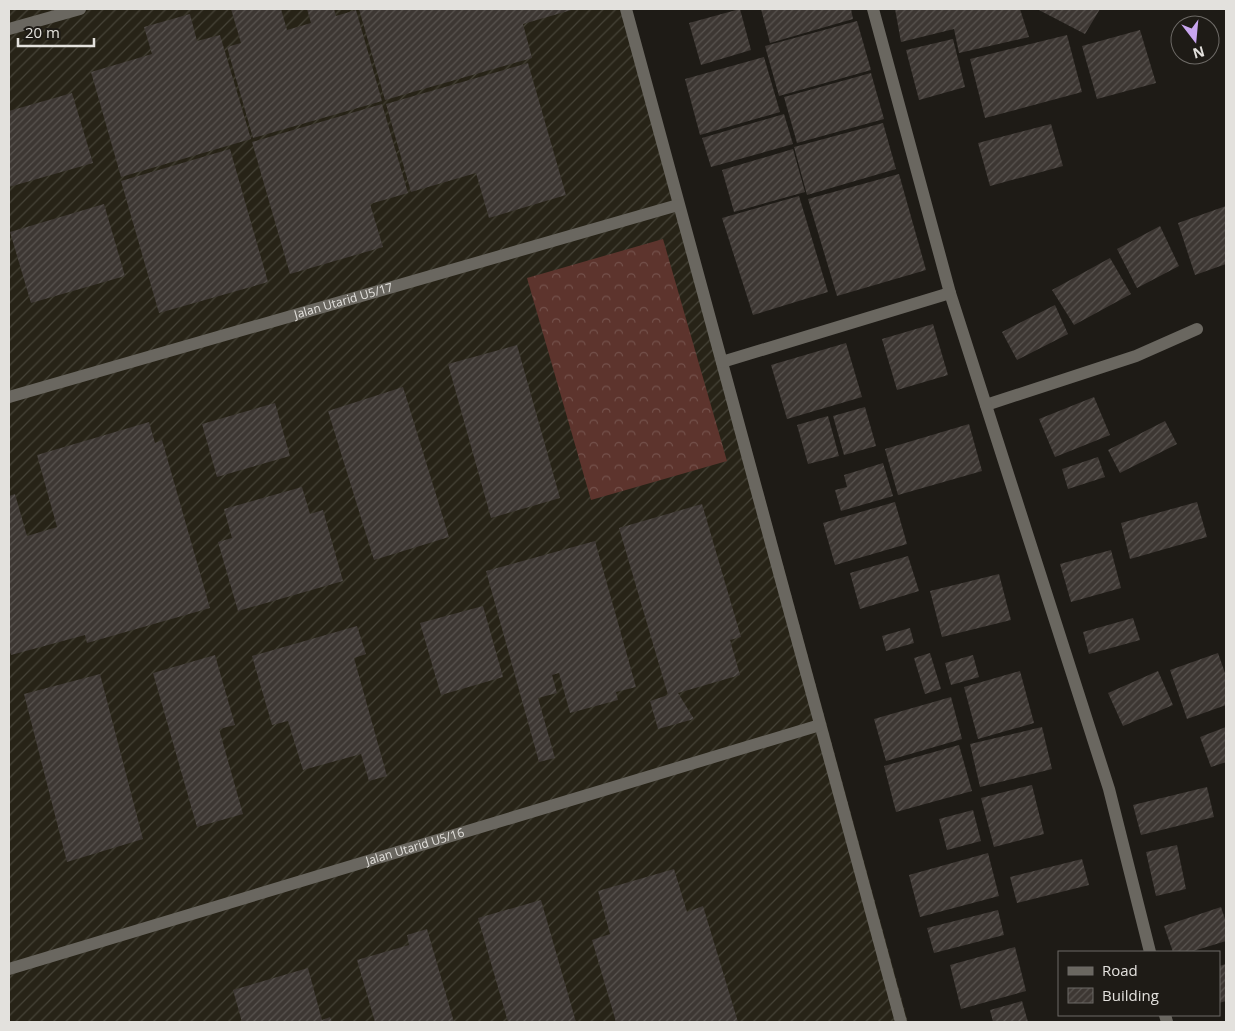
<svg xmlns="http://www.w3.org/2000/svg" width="1235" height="1031" font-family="'Open Sans',sans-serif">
  <defs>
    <pattern id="industrial-furrows" width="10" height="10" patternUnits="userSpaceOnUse" patternTransform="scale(1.25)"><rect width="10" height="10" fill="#272317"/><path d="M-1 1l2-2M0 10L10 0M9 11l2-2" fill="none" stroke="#464338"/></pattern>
    <pattern id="forest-crowns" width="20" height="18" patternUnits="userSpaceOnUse" patternTransform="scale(1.25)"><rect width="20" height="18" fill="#5d342d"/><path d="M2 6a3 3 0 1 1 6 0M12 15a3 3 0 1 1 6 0" fill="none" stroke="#74514b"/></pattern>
    <pattern id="building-hatch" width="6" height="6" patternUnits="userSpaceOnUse" patternTransform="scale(1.25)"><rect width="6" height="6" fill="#3d3733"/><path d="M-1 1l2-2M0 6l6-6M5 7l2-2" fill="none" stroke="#595450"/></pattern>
  </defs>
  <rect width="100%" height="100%" fill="#1e1b16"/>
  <path fill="url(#industrial-furrows)" d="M 9,9 L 631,9 L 908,1022 L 9,1022 Z"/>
  <path fill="url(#forest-crowns)" d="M 663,239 L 727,461 L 591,500 L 527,278 Z"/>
  <path fill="url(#building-hatch)" d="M 231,9 L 281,9 L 287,30 L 311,23 L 307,9 L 334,9 L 336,16 L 356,10 L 382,101 L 253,138 L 227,47 L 241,43 Z
    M 359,9 L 575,9 L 523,24 L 532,58 L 385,100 Z
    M 740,9 L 751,50 L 701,65 L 689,23 Z
    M 761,9 L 851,9 L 853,19 L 770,43 Z
    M 895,9 L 1020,9 L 1029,37 L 959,53 L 954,29 L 901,42 Z
    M 1037,9 L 1100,9 L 1085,34 Z
    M 190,14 L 197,41 L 220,35 L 251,139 L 121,177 L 91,72 L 152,54 L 144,27 Z
    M 857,21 L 871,70 L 779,96 L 765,46 Z
    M 1140,30 L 1156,83 L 1097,99 L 1082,46 Z
    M 1067,35 L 1082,92 L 985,118 L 970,59 Z
    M 953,39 L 965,87 L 919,100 L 906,50 Z
    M 764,57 L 780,112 L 700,135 L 685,79 Z
    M 528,63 L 566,195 L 489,218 L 476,173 L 411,192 L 386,104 Z
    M 871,73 L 884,119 L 797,143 L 784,97 Z
    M 72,93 L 93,163 L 9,187 L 9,111 Z
    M 382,104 L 408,193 L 370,204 L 383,247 L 290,274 L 252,142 Z
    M 784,114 L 793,144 L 711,167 L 702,138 Z
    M 883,123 L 896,169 L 807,195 L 794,147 Z
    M 1051,124 L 1063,166 L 990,186 L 978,143 Z
    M 230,149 L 268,282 L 159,313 L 121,181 Z
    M 793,149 L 805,192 L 734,212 L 722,170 Z
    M 899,174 L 926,270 L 837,296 L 808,199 Z
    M 799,196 L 828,292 L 753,315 L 722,218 Z
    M 104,204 L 125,276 L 31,303 L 10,232 Z
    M 1226,206 L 1226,264 L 1195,275 L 1178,223 Z
    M 1160,226 L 1179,266 L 1137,288 L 1117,249 Z
    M 1110,258 L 1131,294 L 1074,325 L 1052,290 Z
    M 1055,305 L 1068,334 L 1017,360 L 1002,332 Z
    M 933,324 L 948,375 L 897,390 L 882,339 Z
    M 846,343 L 862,397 L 787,419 L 771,365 Z
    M 517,345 L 560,498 L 491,518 L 448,364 Z
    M 403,387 L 449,537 L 374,560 L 328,411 Z
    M 1094,397 L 1110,435 L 1055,457 L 1039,419 Z
    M 275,403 L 290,456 L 217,477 L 202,424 Z
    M 865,407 L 876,446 L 844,455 L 833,416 Z
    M 828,416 L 839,456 L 808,464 L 797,425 Z
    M 1165,421 L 1177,444 L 1120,473 L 1108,450 Z
    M 149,422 L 155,443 L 162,440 L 210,608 L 87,643 L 85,635 L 11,655 L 9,646 L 9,496 L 15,494 L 27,536 L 57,527 L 37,455 Z
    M 969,424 L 982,471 L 898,495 L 885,449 Z
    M 1098,457 L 1105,477 L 1068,489 L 1062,469 Z
    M 883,463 L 893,496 L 841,511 L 835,490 L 847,487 L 844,475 Z
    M 302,487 L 310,514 L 323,510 L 343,581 L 238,611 L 218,542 L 232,538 L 224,509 Z
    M 895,502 L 907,544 L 835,565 L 823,523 Z
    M 1197,502 L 1207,537 L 1130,559 L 1121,523 Z
    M 702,504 L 741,637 L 730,640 L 740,675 L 678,693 L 694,719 L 658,729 L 650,701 L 668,695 L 619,528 Z
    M 595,541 L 636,687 L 616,692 L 618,700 L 570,713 L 559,673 L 552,675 L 557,693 L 538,698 L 555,758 L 539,762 L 486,571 Z
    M 1111,550 L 1121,588 L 1071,602 L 1060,564 Z
    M 908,556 L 919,591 L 860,609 L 850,573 Z
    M 999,574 L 1011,620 L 942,637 L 930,591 Z
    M 483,606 L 503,677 L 441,695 L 420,623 Z
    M 1133,618 L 1140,640 L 1089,654 L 1083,632 Z
    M 357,626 L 366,654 L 354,658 L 387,776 L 369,781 L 361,754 L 303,770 L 288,721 L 272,725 L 252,656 Z
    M 910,628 L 914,643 L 886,651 L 882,636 Z
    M 930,653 L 941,689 L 925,694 L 914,658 Z
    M 1218,653 L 1226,676 L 1226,705 L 1187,719 L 1170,670 Z
    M 215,655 L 235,725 L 219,729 L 243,814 L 197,827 L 153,673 Z
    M 973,655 L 979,677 L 951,685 L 945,663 Z
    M 1020,671 L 1034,723 L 978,739 L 964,687 Z
    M 1158,671 L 1173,705 L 1123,726 L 1108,693 Z
    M 100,674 L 143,839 L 67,862 L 24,694 Z
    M 951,697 L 962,739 L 886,761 L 874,719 Z
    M 1042,727 L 1052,769 L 980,787 L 970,744 Z
    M 1226,727 L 1226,762 L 1211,767 L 1200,737 Z
    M 959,745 L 972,791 L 896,812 L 884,766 Z
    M 1032,785 L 1044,834 L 994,847 L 981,798 Z
    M 1207,787 L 1214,817 L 1141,835 L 1133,805 Z
    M 973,810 L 981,841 L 947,850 L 939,819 Z
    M 1177,845 L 1186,889 L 1156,896 L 1146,852 Z
    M 988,853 L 999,896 L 920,917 L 909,875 Z
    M 1082,859 L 1089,885 L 1017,903 L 1010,877 Z
    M 674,869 L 687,912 L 703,906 L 738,1022 L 616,1022 L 592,940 L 610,934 L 598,891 Z
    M 541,900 L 576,1022 L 508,1022 L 478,918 Z
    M 1221,907 L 1226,922 L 1226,941 L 1190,952 L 1173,952 L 1164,926 Z
    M 998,910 L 1004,935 L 934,953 L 927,928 Z
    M 427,929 L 454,1022 L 375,1022 L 357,960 L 409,945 L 407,935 Z
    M 1015,947 L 1026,991 L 961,1009 L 950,965 Z
    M 1226,964 L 1226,1001 L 1219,1003 L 1219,966 Z
    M 308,968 L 322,1020 L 330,1017 L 332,1022 L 242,1022 L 233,990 Z
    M 1022,1001 L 1028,1022 L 993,1022 L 990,1010 Z"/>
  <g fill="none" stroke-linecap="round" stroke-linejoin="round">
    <path stroke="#6a6760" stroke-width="12" d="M 986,405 L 1136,356 L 1197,329"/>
    <g stroke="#6a6760" stroke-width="12">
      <path d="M 626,9 L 901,1022"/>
      <path d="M 873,9 L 950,293 L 1109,789 L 1150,952"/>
      <path d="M 9,29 L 80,9"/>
      <path d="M 722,362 L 950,293"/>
      <path id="s1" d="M 9,397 L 678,205"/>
      <path id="s2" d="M 9,969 L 820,725"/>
      <path d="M 1165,1015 L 1167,1022"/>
    </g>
  </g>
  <g text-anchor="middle" stroke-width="4.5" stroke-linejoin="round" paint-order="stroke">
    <g font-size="12" fill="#e3e1dd" stroke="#1e1b16">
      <text dy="4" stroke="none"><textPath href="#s1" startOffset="348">Jalan Utarid U5/17</textPath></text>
      <text dy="4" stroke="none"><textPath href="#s2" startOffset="424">Jalan Utarid U5/16</textPath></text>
    </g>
  </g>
  <rect width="1235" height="1031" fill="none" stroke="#e3e1dd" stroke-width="20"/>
  <rect x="1058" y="951" width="162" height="65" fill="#1e1b16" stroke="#6d6a66"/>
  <rect x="1068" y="967" width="25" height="8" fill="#6a6760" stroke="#6d6a66"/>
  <text x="1102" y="976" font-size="15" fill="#e3e1dd">Road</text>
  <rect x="1068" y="988" width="25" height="15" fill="url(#building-hatch)" stroke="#6d6a66"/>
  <text x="1102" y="1001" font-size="15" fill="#e3e1dd">Building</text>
  <g transform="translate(1195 40) rotate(164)"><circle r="24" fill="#1e1b16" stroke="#6d6a66"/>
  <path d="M0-4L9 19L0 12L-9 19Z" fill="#c8a5ef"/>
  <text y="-8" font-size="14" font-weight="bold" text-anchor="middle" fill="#e3e1dd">N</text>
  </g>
  <path d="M18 38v8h76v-8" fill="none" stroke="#e3e1dd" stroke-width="2.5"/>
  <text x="25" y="38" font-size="15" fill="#e3e1dd" stroke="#1e1b16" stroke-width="4" paint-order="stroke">20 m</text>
</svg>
